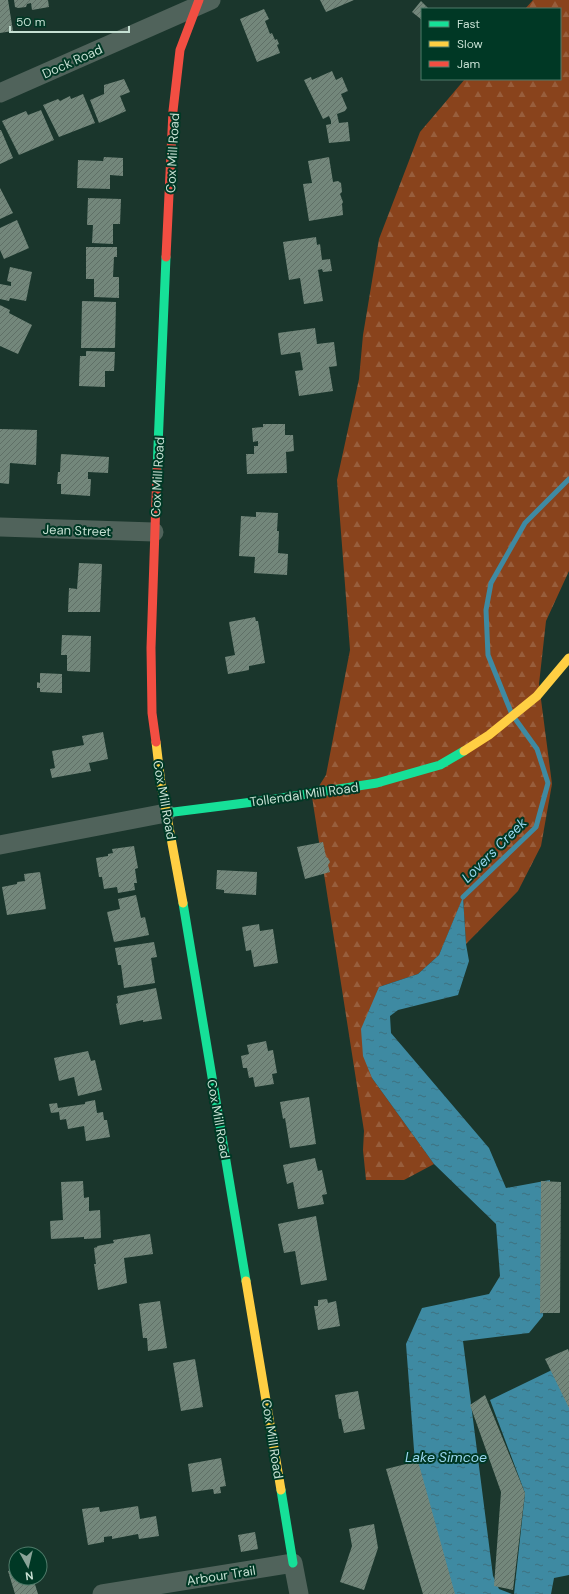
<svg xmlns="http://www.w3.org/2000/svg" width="569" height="1594" font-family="'DM Sans',sans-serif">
  <defs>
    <pattern id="forest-firs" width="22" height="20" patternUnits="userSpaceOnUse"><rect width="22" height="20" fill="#89431c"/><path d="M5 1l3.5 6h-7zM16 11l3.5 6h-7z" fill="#985e3c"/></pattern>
    <pattern id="water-ripples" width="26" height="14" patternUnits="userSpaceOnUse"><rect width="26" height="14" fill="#3e8aa2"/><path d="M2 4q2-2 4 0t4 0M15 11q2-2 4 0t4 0" fill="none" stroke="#3d717f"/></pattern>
    <pattern id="building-hatch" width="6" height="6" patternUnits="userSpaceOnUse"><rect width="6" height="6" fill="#73877b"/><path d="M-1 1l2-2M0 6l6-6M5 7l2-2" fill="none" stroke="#5f6f66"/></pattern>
  </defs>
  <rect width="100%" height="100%" fill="#1a362c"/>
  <path fill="url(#forest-firs)" d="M 533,0 L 569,0 L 569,571 L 546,621 L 539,684 L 552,784 L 541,846 L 518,891 L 466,944 L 463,898 L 439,955 L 418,974 L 379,987 L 372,1078 L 434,1164 L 404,1180 L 366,1180 L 363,1150 L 364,1131 L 312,797 L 326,775 L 350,650 L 337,480 L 359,379 L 363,335 L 379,239 L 420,132 L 465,79 L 560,79 L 560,9 L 525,9 Z"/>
  <path fill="url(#water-ripples)" d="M 463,897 L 466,944 L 469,961 L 458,995 L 398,1010 L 390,1016 L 391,1033 L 489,1148 L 506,1188 L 550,1180 L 543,1316 L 529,1333 L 463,1341 L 493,1576 L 499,1589 L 512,1594 L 452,1594 L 415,1463 L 406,1344 L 422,1308 L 489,1294 L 500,1276 L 496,1224 L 434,1164 L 372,1078 L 363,1056 L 361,1029 L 379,987 L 418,974 L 439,955 Z
    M 554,1369 L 569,1403 L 569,1575 L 554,1578 L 551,1594 L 514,1594 L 525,1493 L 490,1400 Z"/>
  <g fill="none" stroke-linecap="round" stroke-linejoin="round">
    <path stroke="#3e8aa2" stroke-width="5" d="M 511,712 L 488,655 L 486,610 L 491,583 L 525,523 L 569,479
      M 463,897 L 536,827 L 548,783 L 537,749 L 516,720"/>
  </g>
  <path fill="url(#building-hatch)" d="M 0,0 L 8,0 L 13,31 L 0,33 Z
    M 14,0 L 48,0 L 49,7 L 32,10 L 31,3 L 27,4 L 26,7 L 18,8 L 15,7 Z
    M 320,0 L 354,0 L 326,12 Z
    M 421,1 L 429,9 L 422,9 L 422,20 L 412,12 Z
    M 264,9 L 269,19 L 265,21 L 270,34 L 272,33 L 275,40 L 277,39 L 279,44 L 277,45 L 280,53 L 257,62 L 240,19 Z
    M 332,71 L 336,80 L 342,77 L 348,91 L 341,94 L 347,108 L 345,111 L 337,114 L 339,123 L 348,122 L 350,141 L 329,143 L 326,125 L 331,124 L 331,121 L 329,116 L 323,119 L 304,80 L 311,77 L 312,80 Z
    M 124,79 L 130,92 L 120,96 L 126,111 L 99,123 L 90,100 L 104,94 L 104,85 Z
    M 83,94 L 95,123 L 59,137 L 43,105 L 58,99 L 60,101 L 70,96 L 71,99 Z
    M 41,110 L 54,140 L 19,155 L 2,121 L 26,111 L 28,115 Z
    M 0,130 L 1,130 L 13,158 L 0,164 Z
    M 104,157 L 123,158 L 123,176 L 110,175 L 110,189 L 77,188 L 78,160 L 103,161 Z
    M 329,157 L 333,182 L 338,181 L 341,183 L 342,192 L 340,194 L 343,202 L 342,204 L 343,215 L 309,221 L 303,184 L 312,183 L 308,161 Z
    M 0,188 L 13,213 L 0,219 Z
    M 88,198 L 121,199 L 120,224 L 113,224 L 113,244 L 92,243 L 93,225 L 87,225 Z
    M 17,220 L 29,248 L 4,259 L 0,250 L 0,228 Z
    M 316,237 L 317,245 L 320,244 L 322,260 L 330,259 L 332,271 L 323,272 L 322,269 L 318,270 L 323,301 L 304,304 L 300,278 L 289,280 L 283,242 Z
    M 86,247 L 117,247 L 117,257 L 114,257 L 113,277 L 119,277 L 119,298 L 94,297 L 94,279 L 86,279 Z
    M 10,267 L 32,272 L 26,301 L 10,298 L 9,301 L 0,299 L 0,284 L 11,286 L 11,282 L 7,281 Z
    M 82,301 L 116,302 L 115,348 L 81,348 Z
    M 0,305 L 10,310 L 9,313 L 32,325 L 18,354 L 0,346 Z
    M 315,328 L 317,344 L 334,342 L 337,366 L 329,367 L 333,391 L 299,396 L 295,371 L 303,370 L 300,352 L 281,355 L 278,333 Z
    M 86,351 L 115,352 L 114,371 L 105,371 L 105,387 L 79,386 L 80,356 L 86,356 Z
    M 263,424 L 285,424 L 285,435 L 293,435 L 294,451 L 286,452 L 287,473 L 247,474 L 246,454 L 254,454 L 254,446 L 258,446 L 258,441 L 253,442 L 252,428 L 263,427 Z
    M 0,429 L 37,430 L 36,465 L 10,463 L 9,484 L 0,483 Z
    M 61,454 L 109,457 L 108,473 L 88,472 L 88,479 L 91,479 L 90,496 L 61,494 L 61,484 L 57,484 L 58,472 L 60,472 Z
    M 256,512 L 278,513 L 277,531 L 279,531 L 278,553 L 288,554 L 287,575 L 254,573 L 255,557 L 239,556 L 241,516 L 256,517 Z
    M 79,563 L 102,564 L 100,612 L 68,612 L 69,588 L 77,589 Z
    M 255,617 L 256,621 L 258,621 L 265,663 L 249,666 L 249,670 L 228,674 L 225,657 L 235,655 L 229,622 Z
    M 62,635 L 91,636 L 90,672 L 67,671 L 67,655 L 61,655 Z
    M 40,673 L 62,674 L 62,693 L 40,692 L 40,688 L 37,688 L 37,682 L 40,683 Z
    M 103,732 L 108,759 L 89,763 L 91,771 L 52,778 L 50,769 L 55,768 L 52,751 L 84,745 L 82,736 Z
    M 323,842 L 326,857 L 328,858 L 330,862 L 328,865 L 330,872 L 305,879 L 297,847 Z
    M 134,846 L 138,868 L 135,869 L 137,883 L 134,883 L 135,890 L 118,893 L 117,887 L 104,889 L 102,877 L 99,877 L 96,858 L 108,856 L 108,854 L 113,853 L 112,849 Z
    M 217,870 L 257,872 L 256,895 L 224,893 L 224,890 L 216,889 Z
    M 40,872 L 46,909 L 7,915 L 2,887 L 17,884 L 17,882 L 25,881 L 24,874 Z
    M 136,895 L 141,918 L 145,917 L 149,935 L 114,942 L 107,912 L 120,909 L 118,899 Z
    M 259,924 L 260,931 L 273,929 L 278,963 L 254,967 L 251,950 L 246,951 L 242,927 Z
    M 154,942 L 157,957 L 151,958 L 155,983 L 124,988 L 121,965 L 118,965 L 115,948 Z
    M 156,988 L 162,1019 L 143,1022 L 143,1020 L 120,1025 L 116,1004 L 118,1003 L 117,996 Z
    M 266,1041 L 268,1051 L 273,1050 L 277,1073 L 272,1074 L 274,1084 L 255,1087 L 253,1077 L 249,1078 L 247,1068 L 243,1068 L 241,1056 L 249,1054 L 247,1045 Z
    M 88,1051 L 91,1061 L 95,1060 L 102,1090 L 78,1096 L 74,1077 L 59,1081 L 54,1058 Z
    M 309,1097 L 316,1144 L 290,1148 L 285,1118 L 283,1119 L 280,1102 Z
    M 95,1100 L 97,1113 L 103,1112 L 104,1120 L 107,1120 L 110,1137 L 86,1141 L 84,1126 L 68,1129 L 66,1119 L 60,1120 L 59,1112 L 51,1113 L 49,1104 L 57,1103 L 58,1108 L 85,1104 L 85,1102 Z
    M 315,1158 L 318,1171 L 322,1170 L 327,1194 L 322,1195 L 324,1204 L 298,1209 L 293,1182 L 287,1184 L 283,1165 Z
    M 83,1181 L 84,1198 L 89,1197 L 89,1211 L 100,1210 L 101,1238 L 84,1239 L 84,1237 L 51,1239 L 50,1221 L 63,1220 L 61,1182 Z
    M 541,1181 L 561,1182 L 560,1313 L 540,1313 Z
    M 316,1216 L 327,1280 L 301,1285 L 295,1251 L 284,1253 L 278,1224 Z
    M 150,1234 L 153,1254 L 124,1258 L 127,1283 L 98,1290 L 94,1264 L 96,1264 L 94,1248 L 97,1247 L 97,1246 L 114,1243 L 113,1240 Z
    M 327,1299 L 328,1303 L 336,1301 L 340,1326 L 318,1330 L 314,1306 L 318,1306 L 318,1300 Z
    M 160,1301 L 167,1348 L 148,1351 L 147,1338 L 143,1338 L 139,1304 Z
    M 568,1349 L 569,1352 L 569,1408 L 545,1359 Z
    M 195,1359 L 203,1407 L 181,1411 L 173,1363 Z
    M 358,1391 L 365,1429 L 344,1433 L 341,1419 L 339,1419 L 335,1395 Z
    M 485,1395 L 525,1493 L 513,1590 L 494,1586 L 501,1492 L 470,1405 Z
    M 221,1458 L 226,1486 L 220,1487 L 221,1493 L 214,1494 L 213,1489 L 192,1492 L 188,1464 Z
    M 418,1461 L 455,1594 L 423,1594 L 386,1469 Z
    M 138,1506 L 140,1519 L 156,1516 L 159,1536 L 139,1539 L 138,1534 L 112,1539 L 112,1536 L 104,1537 L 104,1542 L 88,1545 L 82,1509 L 99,1507 L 100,1512 Z
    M 374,1524 L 378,1548 L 364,1590 L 340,1582 L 352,1546 L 349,1529 Z
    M 255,1532 L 258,1549 L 241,1552 L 238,1535 Z
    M 16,1569 L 16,1578 L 33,1578 L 38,1594 L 15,1594 L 8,1571 Z"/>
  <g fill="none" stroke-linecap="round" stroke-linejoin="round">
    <path stroke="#50635b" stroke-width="19" d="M 0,93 L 211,0
      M 0,527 L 154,532
      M 0,845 L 166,813
      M 102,1594 L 293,1563 L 299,1594"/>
    <path stroke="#16e098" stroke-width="9" d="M 157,470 L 166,257
      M 166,813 L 269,800 L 377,783 L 440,765 L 464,751
      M 183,903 L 246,1281
      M 281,1490 L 293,1563"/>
    <path stroke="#ffcf43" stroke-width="9" d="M 156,742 L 161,784 L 183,903
      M 464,751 L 489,735 L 537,696 L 569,658
      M 246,1281 L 281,1490"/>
    <path stroke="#f24e42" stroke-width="9" d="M 166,257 L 173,111 L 180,50 L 199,0
      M 156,742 L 152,713 L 151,648 L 157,470"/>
  </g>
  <g text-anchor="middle" stroke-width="4" stroke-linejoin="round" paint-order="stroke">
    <g font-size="13" fill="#c5dfd2" stroke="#003825">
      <text transform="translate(72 61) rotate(-24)" y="5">Dock Road</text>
      <text transform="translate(172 153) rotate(-87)" y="5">Cox Mill Road</text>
      <text transform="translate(157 477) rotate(-87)" y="5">Cox Mill Road</text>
      <text transform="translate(77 530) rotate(2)" y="5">Jean Street</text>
      <text transform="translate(304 794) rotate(-8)" y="5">Tollendal Mill Road</text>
      <text transform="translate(165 800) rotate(80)" y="5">Cox Mill Road</text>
      <text transform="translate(219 1119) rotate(80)" y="5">Cox Mill Road</text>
      <text transform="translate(273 1439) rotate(81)" y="5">Cox Mill Road</text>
      <text transform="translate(221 1575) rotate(-9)" y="5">Arbour Trail</text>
    </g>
    <g font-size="14" font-style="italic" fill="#99d6ee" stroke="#003825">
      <text transform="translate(494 850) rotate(-45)" y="5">Lovers Creek</text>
      <text x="446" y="1462">Lake Simcoe</text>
    </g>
  </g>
  <rect x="421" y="8" width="140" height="72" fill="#003825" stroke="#4f7b6a"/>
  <rect x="429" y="21" width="20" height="6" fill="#16e098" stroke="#4f7b6a"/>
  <text x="457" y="28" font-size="12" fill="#c5dfd2">Fast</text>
  <rect x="429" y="41" width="20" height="6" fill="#ffcf43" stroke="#4f7b6a"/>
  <text x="457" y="48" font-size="12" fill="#c5dfd2">Slow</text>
  <rect x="429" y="61" width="20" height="6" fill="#f24e42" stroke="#4f7b6a"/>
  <text x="457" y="68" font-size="12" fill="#c5dfd2">Jam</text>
  <g transform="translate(28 1566) rotate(172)"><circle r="19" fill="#003825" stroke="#4f7b6a"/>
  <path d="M0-3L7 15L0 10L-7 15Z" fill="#89a498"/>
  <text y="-6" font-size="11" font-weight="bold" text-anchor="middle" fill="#c5dfd2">N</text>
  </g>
  <path d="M10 26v6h119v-6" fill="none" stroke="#c5dfd2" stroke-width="2"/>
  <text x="16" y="26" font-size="12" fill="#c5dfd2" stroke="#003825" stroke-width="3" paint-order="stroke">50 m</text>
</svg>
